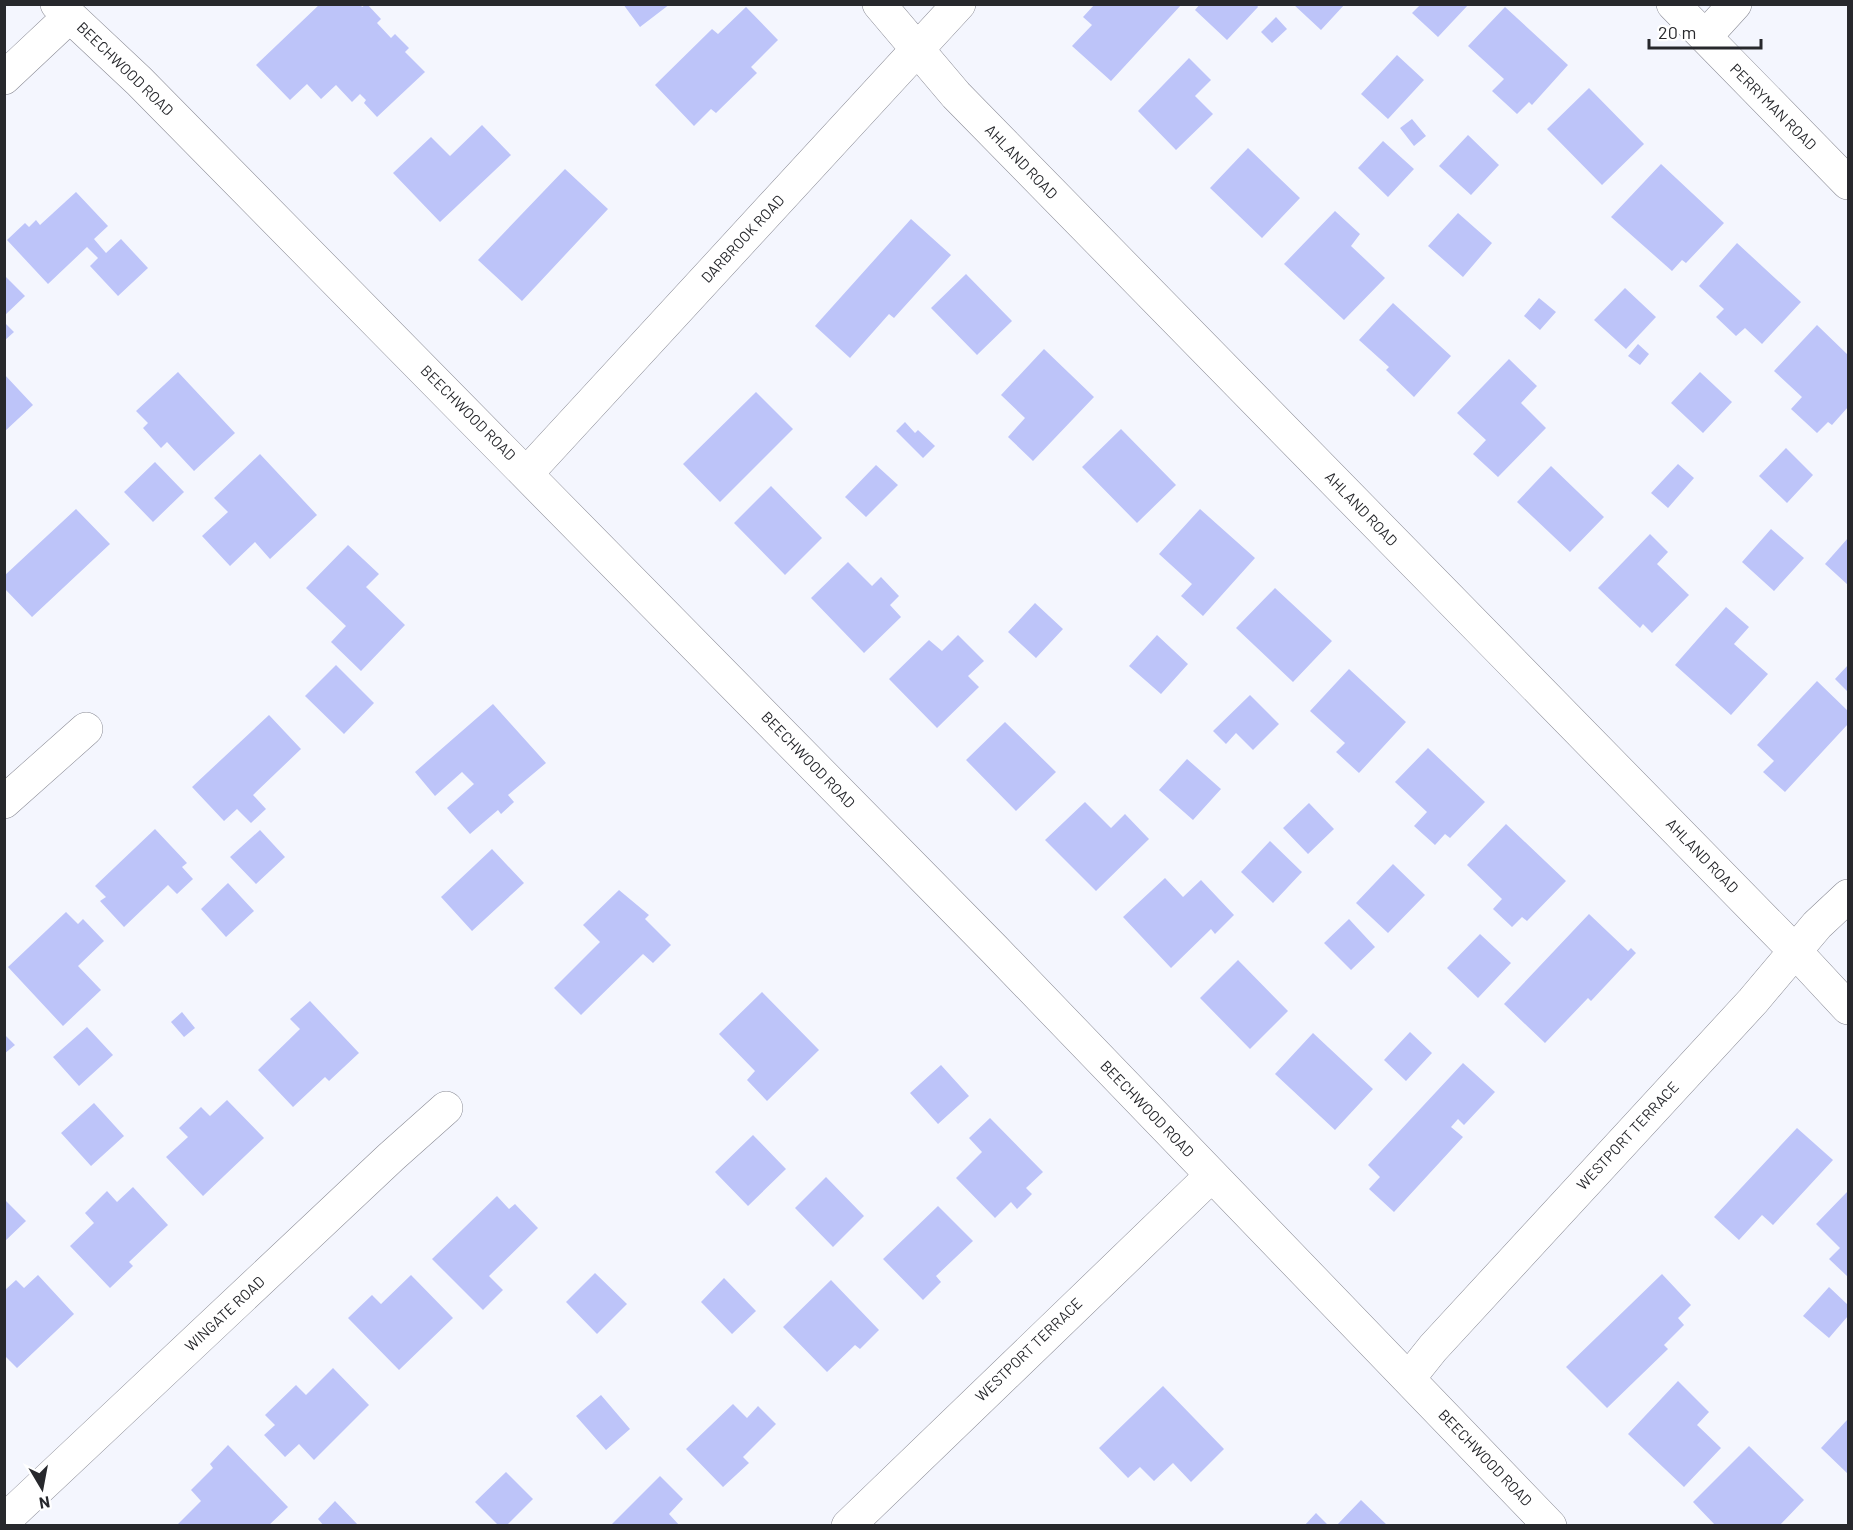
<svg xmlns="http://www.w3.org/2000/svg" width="1853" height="1530" font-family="Barlow,sans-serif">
  <rect width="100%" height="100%" fill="#f4f6fe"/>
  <path fill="#bdc4f9" d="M 320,4 L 360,4 L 362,7 L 367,4 L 381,19 L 377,23 L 391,38 L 395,34 L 409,48 L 405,52 L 425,72 L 377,117 L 364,103 L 366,100 L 360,94 L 352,102 L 336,85 L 321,99 L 307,84 L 290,100 L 256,65 Z
    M 623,4 L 670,4 L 640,27 Z
    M 1095,4 L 1182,4 L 1111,81 L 1072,46 L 1092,25 L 1083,17 Z
    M 1200,4 L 1256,4 L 1258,7 L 1227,40 L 1195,10 Z
    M 1293,4 L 1345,4 L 1321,30 Z
    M 1421,4 L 1469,4 L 1438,37 L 1412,13 Z
    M 746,7 L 778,40 L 751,67 L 757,73 L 716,113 L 711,109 L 694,126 L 655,85 L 712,29 L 718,34 Z
    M 1505,7 L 1568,65 L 1532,105 L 1529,102 L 1517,114 L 1492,91 L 1504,79 L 1468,46 Z
    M 1276,17 L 1287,29 L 1272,43 L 1261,32 Z
    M 1397,55 L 1424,80 L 1388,119 L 1361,94 Z
    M 1189,58 L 1211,80 L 1195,96 L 1213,114 L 1176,150 L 1138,111 Z
    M 1589,88 L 1644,144 L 1602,185 L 1547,129 Z
    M 1412,119 L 1426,136 L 1414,146 L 1400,128 Z
    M 482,125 L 511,155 L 440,222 L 393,173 L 431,137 L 450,156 Z
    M 1468,135 L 1499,165 L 1471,195 L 1439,166 Z
    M 1383,141 L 1414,169 L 1388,197 L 1358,168 Z
    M 1248,148 L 1300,198 L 1262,238 L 1210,188 Z
    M 1661,164 L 1724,223 L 1686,263 L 1682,260 L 1672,271 L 1611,217 Z
    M 565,169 L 608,209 L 522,301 L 478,260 Z
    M 76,192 L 108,226 L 94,239 L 106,253 L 121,239 L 148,268 L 118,296 L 90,266 L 98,258 L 87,247 L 48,284 L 7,240 L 25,223 L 29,227 L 36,220 L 40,225 Z
    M 1335,211 L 1360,234 L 1351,246 L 1385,278 L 1344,320 L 1284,264 Z
    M 1458,213 L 1492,243 L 1463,277 L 1428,246 Z
    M 911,219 L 951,255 L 894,318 L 889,314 L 850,358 L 815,326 Z
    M 1737,243 L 1801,302 L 1762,344 L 1745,328 L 1736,336 L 1716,317 L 1724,309 L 1699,286 Z
    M 966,274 L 1012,321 L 977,355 L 931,308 Z
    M 4,275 L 25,296 L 4,316 Z
    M 1625,288 L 1656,317 L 1626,349 L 1594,320 Z
    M 1539,298 L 1556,312 L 1540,330 L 1524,316 Z
    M 1393,303 L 1451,356 L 1414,397 L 1386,370 L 1389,367 L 1359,340 Z
    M 4,322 L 14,332 L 4,341 Z
    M 1817,325 L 1848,355 L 1848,407 L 1832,425 L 1828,422 L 1817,433 L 1791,409 L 1802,397 L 1774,371 Z
    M 1638,344 L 1649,354 L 1640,365 L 1628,356 Z
    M 1044,349 L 1094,397 L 1033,461 L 1008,437 L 1025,418 L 1001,395 Z
    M 1509,359 L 1537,386 L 1521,403 L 1546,428 L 1498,477 L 1473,454 L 1486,440 L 1457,413 Z
    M 178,372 L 235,433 L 194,471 L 167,442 L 161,448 L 143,428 L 148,423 L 136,411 Z
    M 1700,372 L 1732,402 L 1703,433 L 1671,403 Z
    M 4,374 L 33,405 L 4,432 Z
    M 756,392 L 793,429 L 720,502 L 683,464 Z
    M 905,422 L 915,433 L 918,430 L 935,446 L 923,458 L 896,431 Z
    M 1121,429 L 1176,485 L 1137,523 L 1082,467 Z
    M 1786,448 L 1813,475 L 1787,503 L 1759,476 Z
    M 260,454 L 317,515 L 270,559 L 255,542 L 230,566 L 202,536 L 228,512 L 214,498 Z
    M 155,462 L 184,492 L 153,522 L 124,492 Z
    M 1678,464 L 1694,478 L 1668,508 L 1651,493 Z
    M 876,465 L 898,485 L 866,517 L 845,497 Z
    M 1551,466 L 1604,517 L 1570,552 L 1517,502 Z
    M 771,486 L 822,538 L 785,575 L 734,523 Z
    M 76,509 L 110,544 L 32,617 L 4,588 L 4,576 Z
    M 1200,509 L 1255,558 L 1203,616 L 1181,596 L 1192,584 L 1159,554 Z
    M 1771,529 L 1804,558 L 1774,591 L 1742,562 Z
    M 1650,534 L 1668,552 L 1657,564 L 1689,595 L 1652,633 L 1643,624 L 1640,628 L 1598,588 Z
    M 1848,538 L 1848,585 L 1825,564 Z
    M 348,545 L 379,574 L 366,587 L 405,625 L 361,671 L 331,642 L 346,626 L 306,588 Z
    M 848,562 L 872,586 L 881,577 L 899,596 L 890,605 L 901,617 L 864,653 L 811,598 Z
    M 1275,588 L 1332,641 L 1293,682 L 1236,628 Z
    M 1035,603 L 1063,629 L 1036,658 L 1008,632 Z
    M 1726,607 L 1749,627 L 1734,644 L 1768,674 L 1731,715 L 1675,665 Z
    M 958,635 L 984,661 L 968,676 L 979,687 L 937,728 L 889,679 L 929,640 L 942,651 Z
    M 1157,635 L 1188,664 L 1161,694 L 1129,666 Z
    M 336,665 L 374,703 L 344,734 L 305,696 Z
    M 1848,665 L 1848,692 L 1835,679 Z
    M 1349,669 L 1406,722 L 1359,773 L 1336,752 L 1345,743 L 1310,711 Z
    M 1817,681 L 1848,711 L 1848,724 L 1785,792 L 1763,772 L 1774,761 L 1757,745 Z
    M 1250,695 L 1279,724 L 1253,750 L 1236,733 L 1226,744 L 1213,731 Z
    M 493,704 L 546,763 L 508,795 L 514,802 L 501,814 L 498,810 L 470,834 L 447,808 L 474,784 L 462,772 L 435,796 L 415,772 Z
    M 269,715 L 301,749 L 253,795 L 266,809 L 251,823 L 237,809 L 224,821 L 192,787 Z
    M 1005,722 L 1056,772 L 1016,811 L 966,760 Z
    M 1428,748 L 1485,802 L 1450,838 L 1445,834 L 1435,845 L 1414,826 L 1427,812 L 1395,782 Z
    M 1187,759 L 1221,789 L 1193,820 L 1159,790 Z
    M 1085,802 L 1111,828 L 1125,814 L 1149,839 L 1096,891 L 1045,840 Z
    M 1309,803 L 1334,829 L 1308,854 L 1283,828 Z
    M 1506,824 L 1566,881 L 1527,921 L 1522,917 L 1512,927 L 1493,909 L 1502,899 L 1467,865 Z
    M 155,829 L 187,863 L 182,867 L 193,879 L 177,894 L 168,885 L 124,927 L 100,901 L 106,897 L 95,886 Z
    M 260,830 L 285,857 L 256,884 L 230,857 Z
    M 1270,841 L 1302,872 L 1273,903 L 1241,872 Z
    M 492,849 L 524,883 L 472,931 L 441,897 Z
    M 1393,864 L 1425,895 L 1388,933 L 1356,903 Z
    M 1165,878 L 1183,897 L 1201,880 L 1234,915 L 1215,934 L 1211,929 L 1171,968 L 1123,917 Z
    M 228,883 L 254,911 L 226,937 L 201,909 Z
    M 619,890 L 649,915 L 645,919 L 671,945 L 653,963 L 643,954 L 581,1015 L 554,988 L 600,942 L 583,925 Z
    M 66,912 L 78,924 L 83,919 L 104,941 L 78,966 L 101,990 L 63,1026 L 8,967 Z
    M 1589,914 L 1628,951 L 1631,948 L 1636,953 L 1591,1001 L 1588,998 L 1545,1043 L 1504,1004 Z
    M 1349,919 L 1375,947 L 1351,970 L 1324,943 Z
    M 1480,934 L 1511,963 L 1478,998 L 1447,968 Z
    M 1238,960 L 1288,1011 L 1250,1049 L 1200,998 Z
    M 762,992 L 819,1050 L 767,1101 L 747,1080 L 755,1071 L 719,1034 Z
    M 310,1001 L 359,1053 L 329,1081 L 325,1077 L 293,1107 L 258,1070 L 300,1029 L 290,1019 Z
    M 182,1012 L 195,1028 L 184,1037 L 171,1022 Z
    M 87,1027 L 113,1055 L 79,1086 L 53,1057 Z
    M 1410,1032 L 1432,1053 L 1406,1081 L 1384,1060 Z
    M 1313,1033 L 1373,1089 L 1335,1130 L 1275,1074 Z
    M 4,1034 L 15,1045 L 4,1054 Z
    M 1463,1063 L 1495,1092 L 1464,1125 L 1458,1119 L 1451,1127 L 1463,1137 L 1394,1212 L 1369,1189 L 1380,1177 L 1368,1165 Z
    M 941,1065 L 969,1096 L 938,1124 L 910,1093 Z
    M 227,1100 L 264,1138 L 203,1196 L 166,1157 L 188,1137 L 179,1128 L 201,1107 L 210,1116 Z
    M 94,1103 L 124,1136 L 91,1166 L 61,1133 Z
    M 990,1118 L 1043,1172 L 1026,1188 L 1032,1194 L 1017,1209 L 1011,1202 L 995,1218 L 956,1178 L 982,1152 L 969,1138 Z
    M 1797,1128 L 1833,1160 L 1773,1225 L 1762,1215 L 1739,1240 L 1714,1217 Z
    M 753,1135 L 786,1169 L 748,1206 L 715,1172 Z
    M 826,1177 L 864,1216 L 833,1247 L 795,1208 Z
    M 133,1187 L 168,1225 L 129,1262 L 133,1266 L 110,1288 L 70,1246 L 94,1223 L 85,1213 L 107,1191 L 117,1202 Z
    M 1848,1191 L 1848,1275 L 1847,1276 L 1829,1259 L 1840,1248 L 1816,1224 Z
    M 497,1196 L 509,1209 L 515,1204 L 538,1228 L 489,1276 L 503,1290 L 483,1310 L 432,1259 Z
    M 4,1199 L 26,1221 L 4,1242 Z
    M 938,1206 L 973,1241 L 936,1276 L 941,1282 L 923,1300 L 883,1259 Z
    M 595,1273 L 627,1304 L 597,1334 L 566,1302 Z
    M 1662,1274 L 1691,1305 L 1678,1318 L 1684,1325 L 1664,1345 L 1668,1349 L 1607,1408 L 1566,1367 Z
    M 38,1275 L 74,1314 L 17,1368 L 4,1355 L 4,1291 L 16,1280 L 24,1288 Z
    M 411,1275 L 453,1318 L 399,1370 L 348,1318 L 372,1295 L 381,1304 Z
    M 724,1278 L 756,1311 L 732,1334 L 701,1302 Z
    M 831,1280 L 879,1330 L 860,1349 L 855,1345 L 827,1372 L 783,1327 Z
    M 1829,1287 L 1848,1305 L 1848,1316 L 1829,1338 L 1803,1316 Z
    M 333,1368 L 369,1405 L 314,1460 L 299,1444 L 285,1457 L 264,1435 L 275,1425 L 265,1415 L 296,1385 L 306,1395 Z
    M 1678,1381 L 1709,1412 L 1697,1425 L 1721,1448 L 1684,1487 L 1628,1434 Z
    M 1163,1386 L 1224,1449 L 1191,1482 L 1173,1463 L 1154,1481 L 1140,1467 L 1128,1478 L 1099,1448 Z
    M 601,1395 L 630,1429 L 606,1450 L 576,1416 Z
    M 733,1404 L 747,1418 L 758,1406 L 776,1424 L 743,1457 L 749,1463 L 723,1487 L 686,1449 Z
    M 1847,1420 L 1848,1422 L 1848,1474 L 1821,1448 Z
    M 228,1445 L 288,1507 L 268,1526 L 176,1526 L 201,1501 L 191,1490 L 213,1468 L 210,1464 Z
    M 1749,1446 L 1804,1500 L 1779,1526 L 1716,1526 L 1693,1502 Z
    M 506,1472 L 533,1499 L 506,1526 L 499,1526 L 475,1502 Z
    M 660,1476 L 683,1499 L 669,1514 L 680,1526 L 610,1526 Z
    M 1361,1500 L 1388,1526 L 1336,1526 Z
    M 335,1501 L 359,1526 L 324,1526 L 318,1519 Z
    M 1316,1513 L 1329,1526 L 1304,1526 Z"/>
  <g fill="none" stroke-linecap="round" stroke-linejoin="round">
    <defs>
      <path id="street" d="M 57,4 L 139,81 L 994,949 L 1550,1526
        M 879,4 L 956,95 L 1794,950 L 1848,1008
        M 1673,4 L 1848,183
        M 1705,37 L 1735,4
        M 4,78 L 70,16
        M 527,473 L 959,4
        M 4,802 L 86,729
        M 1409,1378 L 1433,1348 L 1753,1001 L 1817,925 L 1848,896
        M 4,1521 L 391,1157 L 446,1108
        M 848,1526 L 1211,1176"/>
    </defs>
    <use href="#street" stroke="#8a8b95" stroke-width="34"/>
    <use href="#street" stroke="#fff" stroke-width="33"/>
  </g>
  <g text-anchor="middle" stroke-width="4.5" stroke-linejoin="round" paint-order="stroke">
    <g font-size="15" fill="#27282c" stroke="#fff">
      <text transform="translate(125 69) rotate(44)" y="5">BEECHWOOD ROAD</text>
      <text transform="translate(1773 107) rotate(45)" y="5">PERRYMAN ROAD</text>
      <text transform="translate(1021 162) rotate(46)" y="5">AHLAND ROAD</text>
      <text transform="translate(743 239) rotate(-47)" y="5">DARBROOK ROAD</text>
      <text transform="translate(468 413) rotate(45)" y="5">BEECHWOOD ROAD</text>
      <text transform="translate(1361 509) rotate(46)" y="5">AHLAND ROAD</text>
      <text transform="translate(808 760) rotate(46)" y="5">BEECHWOOD ROAD</text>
      <text transform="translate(1702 856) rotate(46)" y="5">AHLAND ROAD</text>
      <text transform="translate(1147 1109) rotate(46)" y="5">BEECHWOOD ROAD</text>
      <text transform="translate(1628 1136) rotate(-47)" y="5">WESTPORT TERRACE</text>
      <text transform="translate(225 1314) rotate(-43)" y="5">WINGATE ROAD</text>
      <text transform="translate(1029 1350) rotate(-44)" y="5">WESTPORT TERRACE</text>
      <text transform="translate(1485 1458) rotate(46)" y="5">BEECHWOOD ROAD</text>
    </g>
  </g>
  <rect width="1853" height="1530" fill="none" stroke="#27282c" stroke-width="12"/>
  <g transform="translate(42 1488) rotate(170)" stroke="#ffffff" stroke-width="4.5" paint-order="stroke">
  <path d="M0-4.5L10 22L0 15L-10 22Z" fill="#27282c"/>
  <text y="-9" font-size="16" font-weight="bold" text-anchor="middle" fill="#27282c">N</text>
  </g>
  <path d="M1649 39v9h112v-9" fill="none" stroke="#27282c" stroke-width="3"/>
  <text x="1658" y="39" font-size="18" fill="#27282c" stroke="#ffffff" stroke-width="4.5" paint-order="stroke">20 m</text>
</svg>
